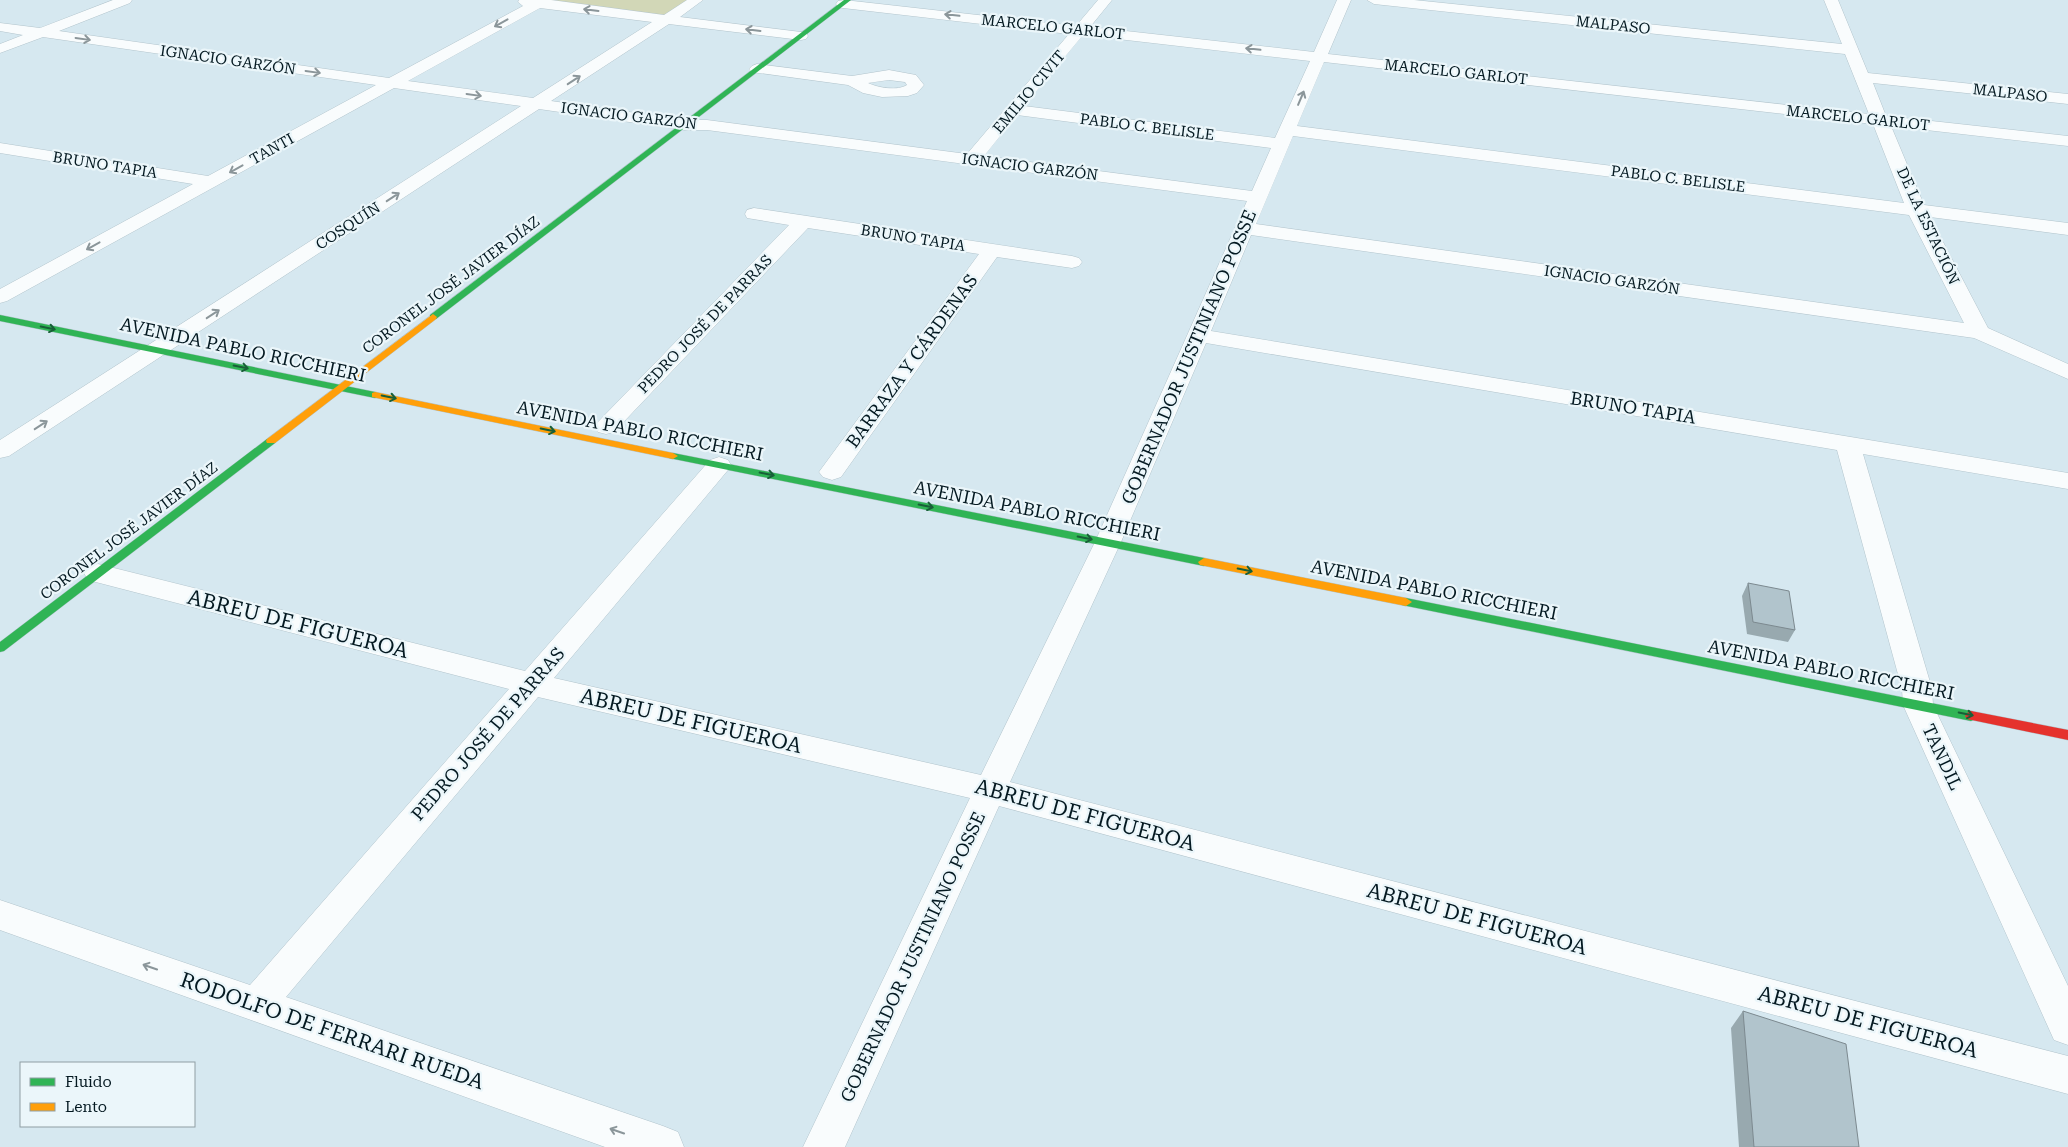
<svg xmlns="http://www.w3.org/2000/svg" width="2068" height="1147" font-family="'Roboto Serif',serif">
  <rect width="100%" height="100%" fill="#d6e8f0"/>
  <path fill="#d2d7b7" d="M 544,0 L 696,0 L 666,19 Z"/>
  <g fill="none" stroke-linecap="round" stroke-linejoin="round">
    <defs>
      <path id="street" d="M 113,0 L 132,0 L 130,3 L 59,31 L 389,78 L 523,6 L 518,2 L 519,0 L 551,0 L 664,15 L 687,0 L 703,0 L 680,17 L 801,32 L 806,33 L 808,36 L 806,39 L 801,40 L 669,24 L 551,101 L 685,120 L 707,120 L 967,154 L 1069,34 L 843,8 L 838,7 L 836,4 L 838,1 L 844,0 L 1076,26 L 1098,0 L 1112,0 L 1090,27 L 1314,52 L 1337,0 L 1351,0 L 1328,54 L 1869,114 L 1845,54 L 1374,4 L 1367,0 L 1414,0 L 1842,44 L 1824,0 L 1838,0 L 1868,73 L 2068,94 L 2068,104 L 1873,83 L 1886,116 L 2068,136 L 2068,146 L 1891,126 L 1924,205 L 2068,223 L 2068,235 L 1930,217 L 1988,328 L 2068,364 L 2068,379 L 1974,338 L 1251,235 L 1211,331 L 2068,473 L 2068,489 L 1863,454 L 1932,689 L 1933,705 L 2068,986 L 2068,1045 L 2054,1040 L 1903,705 L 1902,689 L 1837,450 L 1206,343 L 1121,542 L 1010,782 L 2068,1056 L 2068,1094 L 999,806 L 845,1147 L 803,1147 L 970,798 L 538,697 L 286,997 L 663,1126 L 678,1132 L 684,1147 L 605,1147 L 0,930 L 0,900 L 250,985 L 509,689 L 88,580 L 84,573 L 88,566 L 98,564 L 525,671 L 710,460 L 719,457 L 728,460 L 731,465 L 728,470 L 554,678 L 981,775 L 1095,542 L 1247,201 L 707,130 L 685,130 L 539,109 L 9,456 L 0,458 L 0,440 L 521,106 L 394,88 L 7,301 L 0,303 L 0,289 L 193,184 L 0,153 L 0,143 L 208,176 L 376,85 L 43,37 L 0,53 L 0,44 L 23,35 L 0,31 L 0,23 L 40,28 ZM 540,8 L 652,22 L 533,98 L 408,81 ZM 1083,35 L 1310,61 L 1275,138 L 1024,106 ZM 1324,62 L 1873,124 L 1904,203 L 1297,126 ZM 1017,115 L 1271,148 L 1252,191 L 984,156 ZM 1293,136 L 1909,215 L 1964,323 L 1256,224 Z
        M 757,64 L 852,76 L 889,70 L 916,75 L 924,85 L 917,93 L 908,96 L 882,97 L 863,93 L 848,85 L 752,72 L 749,69 L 752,66 ZM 889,80 L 905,82 L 907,85 C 898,91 878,88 868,83 Z
        M 754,208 L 1072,256 L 1079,258 L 1082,262 L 1079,266 L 1072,268 L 997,257 L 841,477 L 832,480 L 823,477 L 819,472 L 979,254 L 808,228 L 614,432 L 606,434 L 598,432 L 594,427 L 598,422 L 789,225 L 747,218 L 745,214 L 747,210 Z"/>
      <path id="fast" d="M 844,0 L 851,0 L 436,319 L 430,319 L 430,315 Z
        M 0,315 L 375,392 L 380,395 L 375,398 L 0,321 Z
        M 271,438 L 276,441 L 275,443 L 4,651 L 0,652 L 0,642 L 267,439 Z
        M 673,453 L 1204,558 L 1210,562 L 1204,566 L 669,458 L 668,456 Z
        M 1406,598 L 1971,711 L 1975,713 L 1977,716 L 1975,719 L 1971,721 L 1402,605 L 1400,602 L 1402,599 Z"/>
      <path id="slow" d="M 433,314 L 437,317 L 436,319 L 275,443 L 267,443 L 266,441 L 267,439 Z
        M 375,392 L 673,453 L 678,456 L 673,459 L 372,397 L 372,393 Z
        M 1204,558 L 1406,598 L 1412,602 L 1406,606 L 1200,565 L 1198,562 Z"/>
      <path id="jam" d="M 1971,711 L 2068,730 L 2068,740 L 1967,719 L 1965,716 L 1967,713 Z"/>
    </defs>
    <use href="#street" stroke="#b2c4cc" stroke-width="1"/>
    <use href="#fast" stroke="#b2c4cc" stroke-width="1"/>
    <use href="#slow" stroke="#b2c4cc" stroke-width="1"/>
    <use href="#jam" stroke="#b2c4cc" stroke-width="1"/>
    <use href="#street" fill="#f9fcfd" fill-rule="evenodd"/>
    <use href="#fast" fill="#30b455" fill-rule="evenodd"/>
    <use href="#slow" fill="#ff9f0a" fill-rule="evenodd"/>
    <use href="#jam" fill="#e5322d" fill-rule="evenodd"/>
  </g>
  <path fill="#98a9af" d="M 1748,583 L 1795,630 L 1788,642 L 1747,634 L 1742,596 Z
    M 1743,1011 L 1859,1147 L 1739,1147 L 1731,1028 Z"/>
  <path fill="#b1c4cc" stroke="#7c898f" d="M 1748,583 L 1789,591 L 1795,630 L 1753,622 Z
    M 1743,1011 L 1846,1044 L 1859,1147 L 1754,1147 Z"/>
  <defs><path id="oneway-shaft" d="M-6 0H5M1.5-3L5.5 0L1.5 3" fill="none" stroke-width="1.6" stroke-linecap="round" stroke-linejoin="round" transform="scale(1.25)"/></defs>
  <g stroke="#8b969a">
    <use href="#oneway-shaft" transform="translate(591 10) rotate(-173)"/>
    <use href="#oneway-shaft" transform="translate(952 15) rotate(-174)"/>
    <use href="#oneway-shaft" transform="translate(501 23) rotate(151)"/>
    <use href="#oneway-shaft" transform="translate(753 30) rotate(-173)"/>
    <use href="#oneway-shaft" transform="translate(83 39) rotate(8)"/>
    <use href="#oneway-shaft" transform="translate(1253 49) rotate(-174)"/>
    <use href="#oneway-shaft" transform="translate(313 72) rotate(8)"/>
    <use href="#oneway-shaft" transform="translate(574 80) rotate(-33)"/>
    <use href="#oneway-shaft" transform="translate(474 95) rotate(8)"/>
    <use href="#oneway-shaft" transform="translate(1301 98) rotate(-67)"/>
    <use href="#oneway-shaft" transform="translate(236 169) rotate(151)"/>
    <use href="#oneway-shaft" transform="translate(393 197) rotate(-33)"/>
    <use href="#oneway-shaft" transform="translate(93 246) rotate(151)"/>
    <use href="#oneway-shaft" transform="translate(213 314) rotate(-33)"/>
    <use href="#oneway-shaft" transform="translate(41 425) rotate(-33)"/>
    <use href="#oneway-shaft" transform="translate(150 967) rotate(-161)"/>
    <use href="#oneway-shaft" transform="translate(617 1131) rotate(-161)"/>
  </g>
  <g stroke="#185f38">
    <use href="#oneway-shaft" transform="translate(48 328) rotate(12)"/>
    <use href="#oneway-shaft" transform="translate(241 367) rotate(11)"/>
    <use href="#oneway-shaft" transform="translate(389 397) rotate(12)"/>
    <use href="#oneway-shaft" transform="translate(548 430) rotate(12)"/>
    <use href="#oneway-shaft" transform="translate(767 474) rotate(11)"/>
    <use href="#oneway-shaft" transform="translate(926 506) rotate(11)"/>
    <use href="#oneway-shaft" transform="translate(1085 538) rotate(11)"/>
    <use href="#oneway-shaft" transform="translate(1245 570) rotate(11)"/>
    <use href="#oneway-shaft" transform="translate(1966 714) rotate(12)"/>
  </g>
  <g text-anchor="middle" stroke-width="4.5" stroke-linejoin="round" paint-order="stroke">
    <g font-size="15" fill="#041921" stroke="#ebf6fa">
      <text transform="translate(1613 25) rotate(6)" y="5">MALPASO</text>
      <text transform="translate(1053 27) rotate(6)" y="5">MARCELO GARLOT</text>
      <text transform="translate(228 60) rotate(8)" y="5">IGNACIO GARZÓN</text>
      <text transform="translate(1456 72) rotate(6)" y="5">MARCELO GARLOT</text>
      <text transform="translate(1029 92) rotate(-50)" y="5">EMILIO CIVIT</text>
      <text transform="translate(2010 93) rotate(6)" y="5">MALPASO</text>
      <text transform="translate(629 116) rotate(7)" y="5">IGNACIO GARZÓN</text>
      <text transform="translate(1858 118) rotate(6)" y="5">MARCELO GARLOT</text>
      <text transform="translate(1147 127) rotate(7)" y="5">PABLO C. BELISLE</text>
      <text transform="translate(272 149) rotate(-29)" y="5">TANTI</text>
      <text transform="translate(105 165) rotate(9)" y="5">BRUNO TAPIA</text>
      <text transform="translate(1030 167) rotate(7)" y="5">IGNACIO GARZÓN</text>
      <text transform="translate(1678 179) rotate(7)" y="5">PABLO C. BELISLE</text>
      <text transform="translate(348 226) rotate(-33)" y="5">COSQUÍN</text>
      <text transform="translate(1928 226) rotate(65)" y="5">DE LA ESTACIÓN</text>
      <text transform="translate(913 238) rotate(9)" y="5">BRUNO TAPIA</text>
      <text transform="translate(1612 280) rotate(8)" y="5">IGNACIO GARZÓN</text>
      <text transform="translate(451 285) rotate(-37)" y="5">CORONEL JOSÉ JAVIER DÍAZ</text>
      <text transform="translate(705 324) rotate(-46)" y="5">PEDRO JOSÉ DE PARRAS</text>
      <text transform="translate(129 531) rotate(-37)" y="5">CORONEL JOSÉ JAVIER DÍAZ</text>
    </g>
    <g font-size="18" fill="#041921" stroke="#ebf6fa">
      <text transform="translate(243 350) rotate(12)" y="6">AVENIDA PABLO RICCHIERI</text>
      <text transform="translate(1189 357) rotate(-67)" y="6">GOBERNADOR JUSTINIANO POSSE</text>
      <text transform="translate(912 361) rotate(-54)" y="6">BARRAZA Y CÁRDENAS</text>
      <text transform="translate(1633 408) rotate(9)" y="6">BRUNO TAPIA</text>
      <text transform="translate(640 431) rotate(11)" y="6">AVENIDA PABLO RICCHIERI</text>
      <text transform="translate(1037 511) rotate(11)" y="6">AVENIDA PABLO RICCHIERI</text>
      <text transform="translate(1434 590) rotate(11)" y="6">AVENIDA PABLO RICCHIERI</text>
      <text transform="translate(1831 670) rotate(11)" y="6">AVENIDA PABLO RICCHIERI</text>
      <text transform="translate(488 734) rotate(-49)" y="6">PEDRO JOSÉ DE PARRAS</text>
      <text transform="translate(1942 757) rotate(65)" y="6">TANDIL</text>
      <text transform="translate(913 957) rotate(-65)" y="6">GOBERNADOR JUSTINIANO POSSE</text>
    </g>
    <g font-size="21" fill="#041921" stroke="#ebf6fa">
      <text transform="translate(298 624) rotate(14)" y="7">ABREU DE FIGUEROA</text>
      <text transform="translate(691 721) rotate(13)" y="7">ABREU DE FIGUEROA</text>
      <text transform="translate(1085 815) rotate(15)" y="7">ABREU DE FIGUEROA</text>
      <text transform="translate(1477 919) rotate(15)" y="7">ABREU DE FIGUEROA</text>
      <text transform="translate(1868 1022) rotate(15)" y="7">ABREU DE FIGUEROA</text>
      <text transform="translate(332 1031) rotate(19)" y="7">RODOLFO DE FERRARI RUEDA</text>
    </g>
  </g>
  <rect x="20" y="1062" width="175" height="65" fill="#ebf6fa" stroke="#8f9ea3"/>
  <rect x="30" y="1078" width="25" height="8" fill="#30b455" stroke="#8f9ea3"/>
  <text x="65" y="1087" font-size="15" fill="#041921">Fluido</text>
  <rect x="30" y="1103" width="25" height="8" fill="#ff9f0a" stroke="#8f9ea3"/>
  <text x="65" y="1112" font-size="15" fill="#041921">Lento</text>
</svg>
